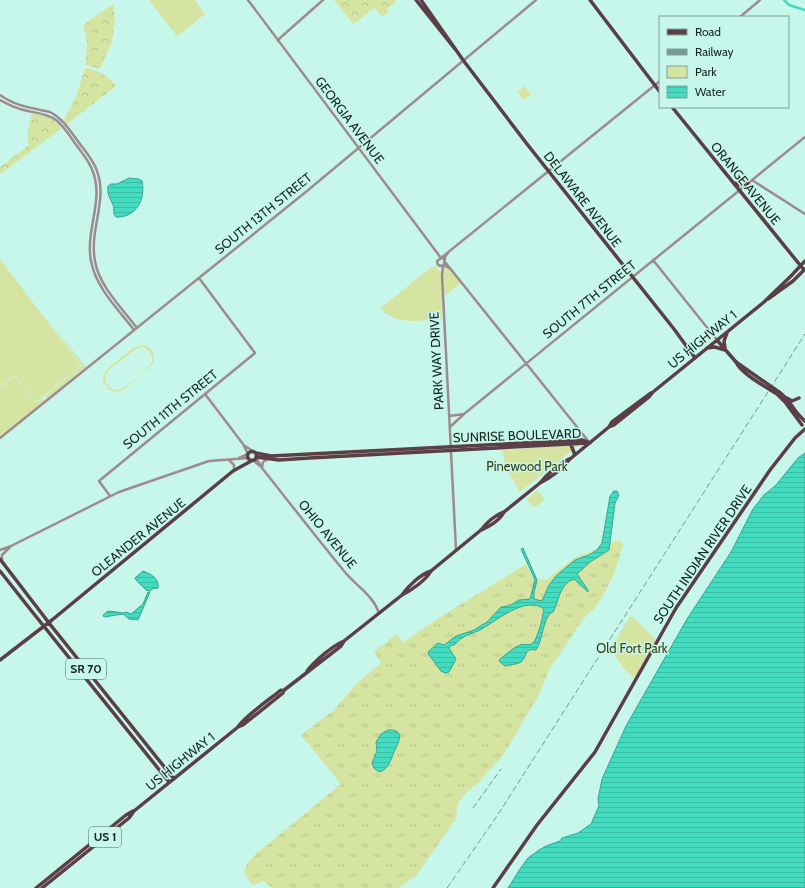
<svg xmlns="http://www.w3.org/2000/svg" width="805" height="888" font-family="Cabin,sans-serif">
  <defs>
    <pattern id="grass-tufts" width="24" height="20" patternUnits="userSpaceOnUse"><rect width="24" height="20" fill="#d6e4a2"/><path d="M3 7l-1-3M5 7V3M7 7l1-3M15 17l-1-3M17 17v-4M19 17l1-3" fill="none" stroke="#b7c48b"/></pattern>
    <pattern id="forest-crowns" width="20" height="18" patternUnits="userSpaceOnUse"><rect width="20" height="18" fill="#d6e4a2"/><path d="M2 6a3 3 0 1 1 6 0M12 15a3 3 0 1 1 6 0" fill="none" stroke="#b7c48b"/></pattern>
    <pattern id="water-rules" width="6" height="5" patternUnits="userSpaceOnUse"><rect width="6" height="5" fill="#43dcc0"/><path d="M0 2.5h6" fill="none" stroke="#3abda5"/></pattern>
  </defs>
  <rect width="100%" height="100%" fill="#c7f7eb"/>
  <path fill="url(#grass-tufts)" d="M 619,540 L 623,545 L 615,571 L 604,594 L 594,609 L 583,619 L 549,670 L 540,693 L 504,754 L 477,784 L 468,791 L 458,803 L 456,819 L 416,876 L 398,888 L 273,888 L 262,881 L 254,885 L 250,882 L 244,872 L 247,864 L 257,853 L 341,784 L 301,735 L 334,710 L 358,682 L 381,663 L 374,651 L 387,642 L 396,634 L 404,642 L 437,619 L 526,564 L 533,579 L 546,580 L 574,558 Z"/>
  <path fill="url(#forest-crowns)" d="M 334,0 L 395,0 L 396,2 L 386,9 L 389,13 L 387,14 L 386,13 L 382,17 L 375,8 L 353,24 Z
    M 113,4 L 115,20 L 112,42 L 100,69 L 86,65 L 87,40 L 83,25 Z
    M 85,68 C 99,70 108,76 116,86 L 67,124 L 63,119 L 65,118 L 76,97 Z
    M 32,113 L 52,118 L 62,128 L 0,174 L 0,167 L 29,145 L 27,134 Z"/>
  <path fill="#d6e4a2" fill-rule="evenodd" d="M 149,0 L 195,0 L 205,14 L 174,39 L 177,36 Z
    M 525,86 L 531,94 L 524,100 L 517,92 Z
    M 0,259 L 81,366 L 36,402 L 15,375 L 0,387 Z
    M 436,266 L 441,273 L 442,319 C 421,320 398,326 382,310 L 382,307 L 430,268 Z
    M 444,266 L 451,271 L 461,283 L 445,296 L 443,275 Z
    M 46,317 L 86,367 L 47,399 L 45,396 L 82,366 Z
    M 141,345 C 152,346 157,355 152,365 L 123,390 L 117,392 L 109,390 L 103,382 L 103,376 L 106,370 L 133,348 ZM 141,347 C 149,348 156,357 150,365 C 146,370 124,389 118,390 C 114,390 112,389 109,387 L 105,380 L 106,374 L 109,370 L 134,350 Z
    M 15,376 L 36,403 L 43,398 L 45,401 L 0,437 L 0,388 Z
    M 579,445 L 520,492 L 506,468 L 502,450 Z
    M 537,490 L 545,500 L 535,507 L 533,507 L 527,499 Z
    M 631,615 L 656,640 L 635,679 L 625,670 L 610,649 Z"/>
  <path fill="url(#water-rules)" stroke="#36a691" d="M 129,178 L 139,179 L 142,181 C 146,199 136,218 116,217 C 112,213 115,210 113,205 C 110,197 107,196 108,186 L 111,184 L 117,184 Z
    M 805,453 L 805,888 L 508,888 L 522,866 L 528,858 L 539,850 L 546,846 L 560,841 L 562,838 L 578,833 L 591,824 L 599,806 L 598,799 L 602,779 L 626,726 L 687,619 L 731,552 L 753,509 L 764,495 L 776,485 L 798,458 Z
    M 614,491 L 617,491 L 619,495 L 615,503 L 609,550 L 590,562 L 577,574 L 588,590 L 588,592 L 574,579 C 560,583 559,601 553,612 C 543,615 543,641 536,650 C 523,648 528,656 521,662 C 516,665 511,664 505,666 L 499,661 L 500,659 C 505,655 514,647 520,645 C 524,643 529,646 532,644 C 538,639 543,616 544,609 C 526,595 496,621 480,630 C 474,633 468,634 462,638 C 457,641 457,645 450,646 L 449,648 L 456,659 L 449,672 L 445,673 L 441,671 L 429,655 L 428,652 L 438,643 L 444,645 L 456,636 L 474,630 L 487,622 L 501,607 L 509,606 L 519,600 L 530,599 L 535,580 L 521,549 L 523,548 L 537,580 L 534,593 L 534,599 L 542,601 L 549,585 L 557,575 L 575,560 L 589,555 L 597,550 L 602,543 L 610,496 Z
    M 143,571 C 151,574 160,579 158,588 L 152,589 L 150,591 L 146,590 L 136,580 L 135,578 Z
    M 148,592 L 150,592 L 138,620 L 129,619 L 123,614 L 104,617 L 103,615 L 108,611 L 124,613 L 126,612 L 131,614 L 143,604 Z
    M 388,730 C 406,729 399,742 394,752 C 391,760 388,770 379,772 L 374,768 L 372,763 L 377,751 L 376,742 L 381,734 Z"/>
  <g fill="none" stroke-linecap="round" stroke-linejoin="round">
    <path stroke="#43dcc0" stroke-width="2.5" d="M 784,0 L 789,5 L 805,10"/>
    <path stroke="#9d8b90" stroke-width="2.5" d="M 248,0 L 441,258
      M 740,17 L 760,0
      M 278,41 L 280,38 L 323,0
      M 0,95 C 15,106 32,108 50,112 C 62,118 69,129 77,140 C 84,150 93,159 97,171 C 108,201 89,229 95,261 C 99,286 122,308 137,328
      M 0,100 C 9,105 18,109 28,111 C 37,113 48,114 56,120 C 65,127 71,138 77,146 C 83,154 90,162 93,172 C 104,201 85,231 91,261 C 96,288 118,309 134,330
      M 752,180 L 805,214
      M 441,258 L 660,81
      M 445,259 L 441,258 L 437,261 L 438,265 L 441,266 L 444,265 L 445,257 L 448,253
      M 653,260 L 717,340
      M 445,262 L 589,442
      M 444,265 L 452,270
      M 443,266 L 442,275 L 456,550
      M 205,394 L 243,444 L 248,454
      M 449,416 L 464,414 L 805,137
      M 450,427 L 464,414
      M 0,438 L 307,191 L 536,0
      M 245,446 L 253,451
      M 239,458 L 248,454
      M 256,458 L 262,468 C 289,502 316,537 344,571 C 355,585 373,595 379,613
      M 229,460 L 234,465 L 234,471
      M 253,460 L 260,466
      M 262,467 L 263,462 L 268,459
      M 110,496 L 99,481 L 255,353 L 199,278
      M 0,550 L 11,546 L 119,492 L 209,461 L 249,458
      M 2,561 L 2,555 L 10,547"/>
    <path stroke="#5b3e47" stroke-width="3.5" d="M 416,0 L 455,49
      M 421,0 L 463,60 L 527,144 L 674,329 L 695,358
      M 590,0 L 660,92
      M 672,107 L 804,270
      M 734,183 L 741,185 L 748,183
      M 768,299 L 793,281 L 805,269
      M 717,340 L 736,362
      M 707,348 L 715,347 L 725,350
      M 725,348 L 724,341 L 727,333
      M 779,392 C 790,399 794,413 805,421
      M 777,394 L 785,402 L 802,425
      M 787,398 L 792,401 L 799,398
      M 609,427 L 614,425 L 649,397 L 653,392 L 764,302 L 791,276 L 805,261
      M 571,445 L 575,455
      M247.5 456a4.5 4.5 0 1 1 9 0a4.5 4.5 0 1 1-9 0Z
      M 256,453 L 271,456 L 582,440 L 590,443
      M 256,457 L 279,460 L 309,458 L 588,443
      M 540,483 C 552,477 562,469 570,459 L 609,427 L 612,422 L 651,393
      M 481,530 C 489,527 500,520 504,512 L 540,483 C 548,473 558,465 569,459
      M 0,559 L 49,623 L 174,779
      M 0,571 L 30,609 L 169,782
      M 402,595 C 408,586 421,574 431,571
      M 0,660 L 52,620 L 233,471 L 253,460
      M 307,671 C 315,661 332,646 344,641 L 402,595 C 412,590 426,580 431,571 L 481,530 C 486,523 495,515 504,512
      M 238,727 L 243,725 L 283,693 L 283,691 L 341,646 L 344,641
      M 36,888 L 126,815 L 133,811
      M 42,888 L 129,818 L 134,811 L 238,727 C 244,717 270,699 281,690 L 283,691
      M 493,888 L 537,825 L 595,752 L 676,608 L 770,470 L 795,438 L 805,429"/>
    <path stroke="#779991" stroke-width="1" stroke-dasharray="6 3" stroke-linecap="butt" d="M 473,808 L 501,769
      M 447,888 L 497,816 L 805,334"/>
    <path stroke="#5b3e47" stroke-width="3.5" d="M 736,362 C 740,373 766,387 777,394
      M 736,362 L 779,392"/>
  </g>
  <g text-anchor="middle" stroke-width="3" stroke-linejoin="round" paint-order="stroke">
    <g fill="#c7f7eb" stroke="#4b6660" stroke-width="1">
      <rect x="66" y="659" width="40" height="20" rx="3"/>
      <rect x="89" y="827" width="32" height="20" rx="3"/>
    </g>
    <g font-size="12" font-weight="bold" fill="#162824">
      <text x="86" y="673">SR 70</text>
      <text x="105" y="841">US 1</text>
    </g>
    <g font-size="13" fill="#162824" stroke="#c7f7eb">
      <text transform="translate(350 120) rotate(53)" y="5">GEORGIA AVENUE</text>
      <text transform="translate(746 183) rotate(51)" y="5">ORANGE AVENUE</text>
      <text transform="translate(583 199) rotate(52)" y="5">DELAWARE AVENUE</text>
      <text transform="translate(263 213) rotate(-39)" y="5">SOUTH 13TH STREET</text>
      <text transform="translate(589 299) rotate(-39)" y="5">SOUTH 7TH STREET</text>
      <text transform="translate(702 339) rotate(-39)" y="5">US HIGHWAY 1</text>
      <text transform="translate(436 361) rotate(-93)" y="5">PARK WAY DRIVE</text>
      <text transform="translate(170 409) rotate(-39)" y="5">SOUTH 11TH STREET</text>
      <text transform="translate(517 435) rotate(-2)" y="5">SUNRISE BOULEVARD</text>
      <text transform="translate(328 534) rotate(51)" y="5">OHIO AVENUE</text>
      <text transform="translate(138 537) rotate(-39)" y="5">OLEANDER AVENUE</text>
      <text transform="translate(702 554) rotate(-56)" y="5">SOUTH INDIAN RIVER DRIVE</text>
      <text transform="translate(180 761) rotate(-39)" y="5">US HIGHWAY 1</text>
    </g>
    <g font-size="13" fill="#394014" stroke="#c7f7eb">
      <text x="527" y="471">Pinewood Park</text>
      <text x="632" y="653">Old Fort Park</text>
    </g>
  </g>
  <rect x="659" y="16" width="130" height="92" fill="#c7f7eb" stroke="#80a49b"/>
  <rect x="667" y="29" width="20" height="6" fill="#5b3e47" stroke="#80a49b"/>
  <text x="695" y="36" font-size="12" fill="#162824">Road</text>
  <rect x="667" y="49" width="20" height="6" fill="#779991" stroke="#80a49b"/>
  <text x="695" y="56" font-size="12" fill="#162824">Railway</text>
  <rect x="667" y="66" width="20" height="12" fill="#d6e4a2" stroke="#80a49b"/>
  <text x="695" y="76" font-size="12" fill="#162824">Park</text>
  <rect x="667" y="86" width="20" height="12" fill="url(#water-rules)" stroke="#80a49b"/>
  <text x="695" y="96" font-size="12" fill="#162824">Water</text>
</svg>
